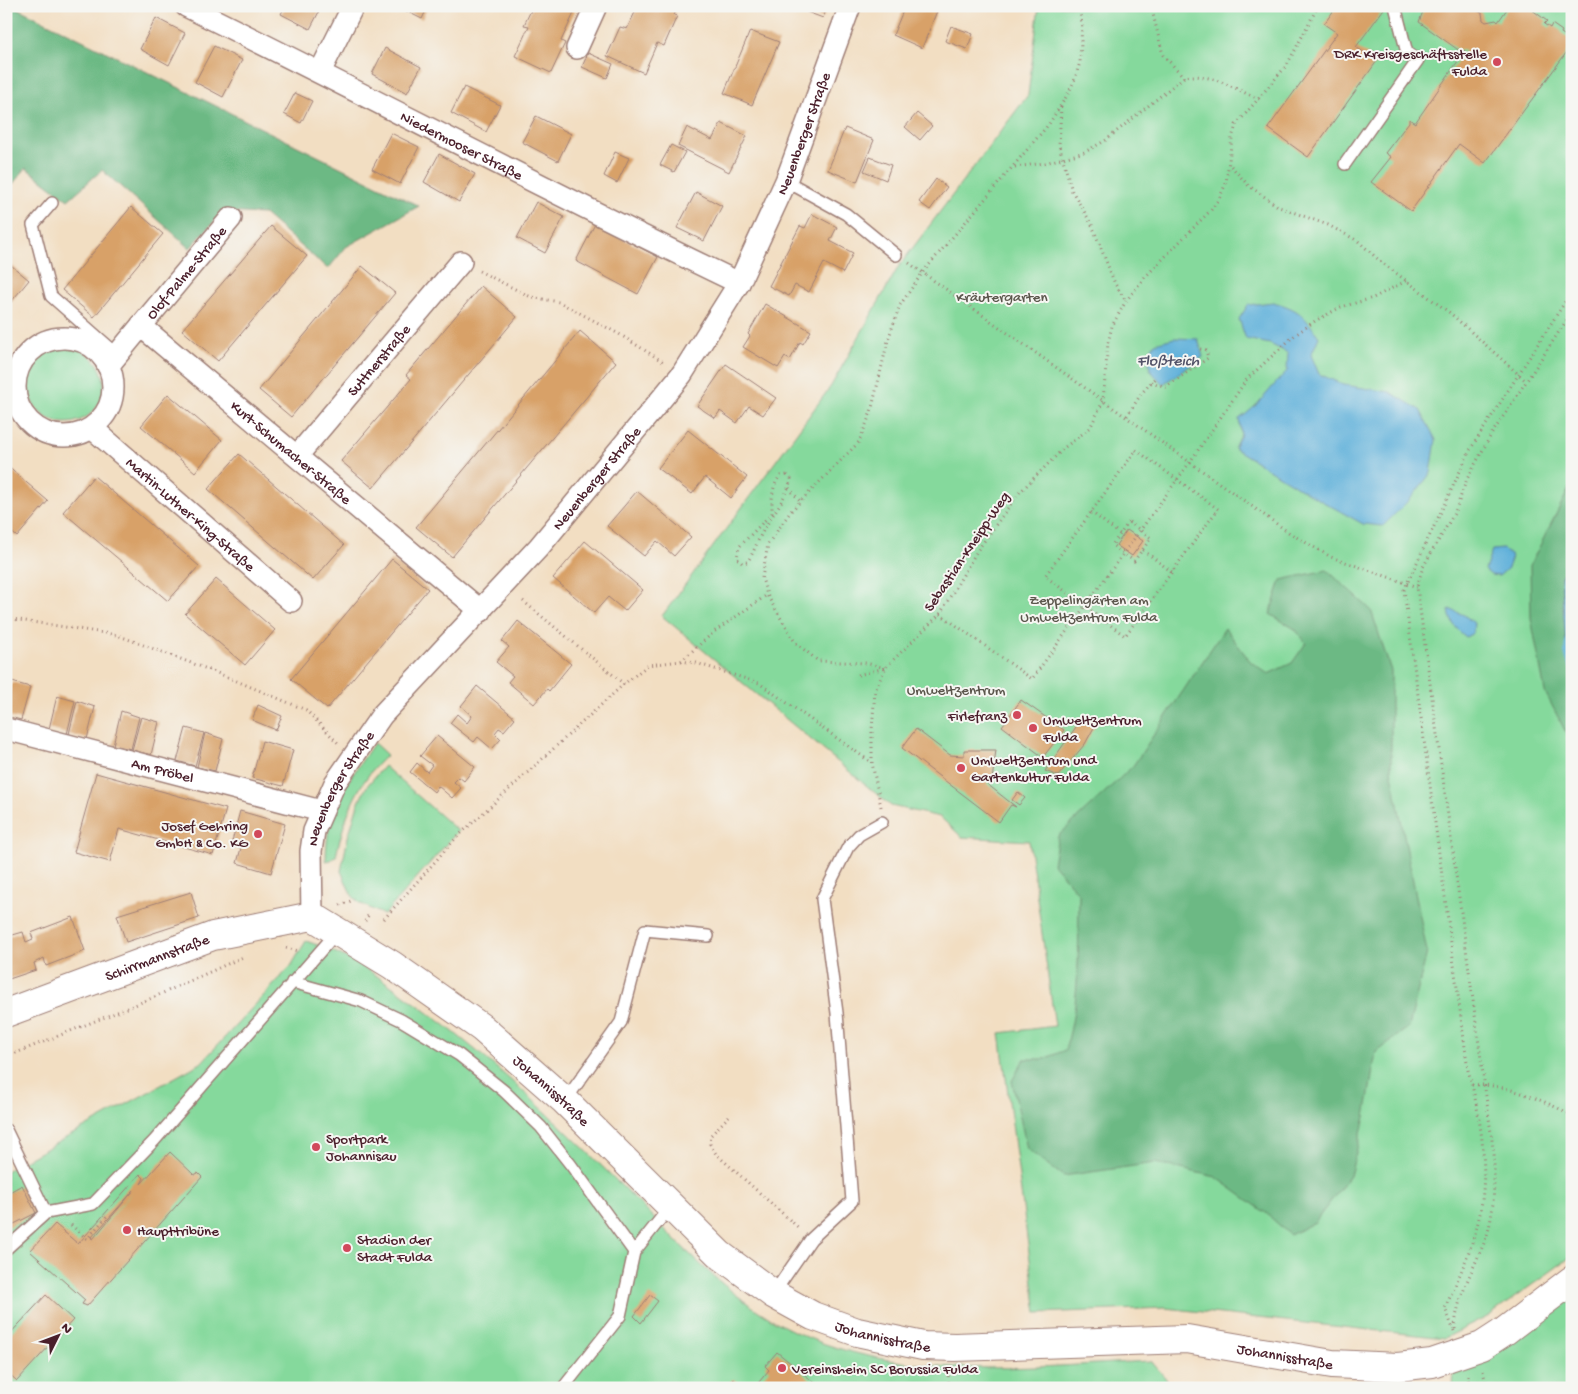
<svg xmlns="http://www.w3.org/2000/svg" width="1578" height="1394" font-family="'Gochi Hand',sans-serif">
  <rect width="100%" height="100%" fill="#f6f6f2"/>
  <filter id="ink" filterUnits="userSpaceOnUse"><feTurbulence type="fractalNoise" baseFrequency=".02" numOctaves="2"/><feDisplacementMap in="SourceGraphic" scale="10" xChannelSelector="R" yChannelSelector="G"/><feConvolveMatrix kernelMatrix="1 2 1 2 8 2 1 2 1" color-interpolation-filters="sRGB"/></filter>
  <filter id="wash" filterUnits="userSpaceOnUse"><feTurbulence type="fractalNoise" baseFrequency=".0096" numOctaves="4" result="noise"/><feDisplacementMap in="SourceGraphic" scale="20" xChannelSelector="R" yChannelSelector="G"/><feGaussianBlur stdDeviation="1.12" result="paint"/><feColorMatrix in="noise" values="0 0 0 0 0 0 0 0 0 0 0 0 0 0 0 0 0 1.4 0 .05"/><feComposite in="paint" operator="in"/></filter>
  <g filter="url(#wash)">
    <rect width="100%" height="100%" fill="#f2dec2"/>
    <path fill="#85d99c" stroke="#687c64" d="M 1039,6 L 1572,6 L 1572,557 L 1561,577 L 1567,643 L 1572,639 L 1572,1256 L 1489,1316 L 1445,1338 L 1165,1308 L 1037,1313 L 1000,1033 L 1055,1026 L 1029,841 L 962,837 L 940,817 L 891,806 L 662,616 L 831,386 L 899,266 L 1028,95 Z
      M28 385a38 38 0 1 1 76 0a38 38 0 1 1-76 0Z
      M 374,743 L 387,755 C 356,783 345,816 336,856 L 331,860 L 326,861 C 326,808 346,785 374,743 Z
      M 384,766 L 458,831 L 384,915 L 359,903 L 351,894 L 341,871 L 348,837 L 358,804 L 367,786 Z
      M 306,941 C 352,956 379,977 418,1005 C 499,1064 569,1133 640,1204 C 695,1260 748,1318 825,1344 C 930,1380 1043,1366 1151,1361 L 1174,1388 L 6,1388 L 6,1171 L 201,1063 L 291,966 Z
      M 1572,1299 L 1572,1388 L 1453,1388 L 1454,1369 Z"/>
    <path fill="#6cb984" stroke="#5b6c58" d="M 6,6 L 13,6 L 419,206 L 346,247 L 328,269 L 264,214 L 223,212 L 190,248 L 102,170 L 68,200 L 26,168 L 6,192 Z
      M 1572,483 L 1572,557 L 1561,577 L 1567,643 L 1572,639 L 1572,744 L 1545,692 L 1531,618 L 1530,565 Z
      M 1327,570 L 1371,610 L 1391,671 L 1391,769 L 1427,952 L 1409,1027 L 1376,1052 L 1365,1117 L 1350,1176 L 1315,1222 L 1290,1235 L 1266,1213 L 1216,1177 L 1155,1163 L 1063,1176 L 1027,1149 L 1012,1081 L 1024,1059 L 1044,1059 L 1065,1050 C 1081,1001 1078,945 1079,894 L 1053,864 L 1058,836 L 1133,766 L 1225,628 L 1250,661 L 1268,674 L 1292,663 L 1306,643 L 1295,629 L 1270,614 L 1281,580 Z"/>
    <path fill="#60b1da" stroke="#556882" d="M 1273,302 C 1299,309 1304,315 1319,337 L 1311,355 L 1319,374 L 1344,385 L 1390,392 L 1420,410 L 1436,440 L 1431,473 L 1411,498 L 1383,526 L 1363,524 L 1309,494 L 1234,448 L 1241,434 L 1239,419 C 1258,407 1271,387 1287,371 L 1288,353 L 1270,344 L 1246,339 L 1239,319 L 1248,305 Z
      M 1174,338 L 1198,339 L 1203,357 L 1163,384 L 1150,370 L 1148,354 L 1155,343 Z
      M 1503,549 L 1512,557 L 1508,568 L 1499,576 L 1491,575 L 1485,570 L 1492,550 Z
      M 1572,557 L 1572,639 L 1566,644 L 1561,577 Z
      M 1449,609 L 1464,615 L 1474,623 L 1473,633 L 1466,637 C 1455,628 1450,622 1449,609 Z"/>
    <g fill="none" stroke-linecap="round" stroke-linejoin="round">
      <path stroke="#60b1da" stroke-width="6" d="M 1572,632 C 1566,646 1565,652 1572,666"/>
    </g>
    <g id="blocks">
      <path fill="#d8a168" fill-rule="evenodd" d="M 285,6 L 322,6 L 310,29 L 281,14 Z
        M 396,6 L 428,6 L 422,19 Z
        M 533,6 L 569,6 L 568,8 L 575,11 L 561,41 L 565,43 L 551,73 L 515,56 L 529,26 L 524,25 Z
        M 638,6 L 678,6 L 674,15 L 677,16 L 664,46 L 657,43 L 644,73 L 607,56 L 620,27 L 627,29 Z
        M 810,6 L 827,7 L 823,18 L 807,12 Z
        M 905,6 L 939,6 L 922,48 L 893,35 Z
        M 1337,6 L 1386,6 L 1356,47 L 1377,61 L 1308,157 L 1268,128 L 1337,33 L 1324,24 Z
        M 1425,6 L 1468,6 L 1482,13 L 1483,20 L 1486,22 L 1496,20 L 1498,22 L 1509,6 L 1527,6 L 1547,21 L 1544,24 L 1550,28 L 1552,24 L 1562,31 L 1561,33 L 1572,40 L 1572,45 L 1485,163 L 1459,144 L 1411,211 L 1371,182 L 1391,157 L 1385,153 L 1409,122 L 1409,119 L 1415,123 L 1465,51 L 1457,49 L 1419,22 Z
        M 156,18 L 185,33 L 169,65 L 140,49 Z
        M 951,26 L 973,34 L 967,49 L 945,41 Z
        M 750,31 L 779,42 L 752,105 L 724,93 Z
        M 214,46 L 242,60 L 223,97 L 195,82 Z
        M 385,48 L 421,67 L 407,93 L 372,74 Z
        M 588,53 L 613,64 L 607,78 L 582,67 Z
        M 464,87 L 500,105 L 486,132 L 451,113 Z
        M 295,93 L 312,101 L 301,123 L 284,114 Z
        M 917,113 L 932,126 L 920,140 L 905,127 Z
        M 536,116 L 571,134 L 558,161 L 522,142 Z
        M 721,123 L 747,136 L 729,172 L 678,146 L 687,127 L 712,140 Z
        M 845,128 L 874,140 L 857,182 L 828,170 Z
        M 391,133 L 419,147 L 400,184 L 372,169 Z
        M 671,145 L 685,152 L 674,172 L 660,165 Z
        M 615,152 L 629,158 L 617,183 L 604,176 Z
        M 439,154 L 475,174 L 459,202 L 424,182 Z
        M 870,157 L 891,165 L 886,180 L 864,171 Z
        M 936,179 L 947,187 L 930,210 L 919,202 Z
        M 696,192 L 722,206 L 704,241 L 677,228 Z
        M 536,202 L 564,217 L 545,253 L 517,238 Z
        M 131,207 L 163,234 L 94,317 L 62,290 Z
        M 812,214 L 837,227 L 830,241 L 853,253 L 843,273 L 824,263 L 809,292 L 795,285 L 789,296 L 769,286 L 800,226 L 805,228 Z
        M 595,224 L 658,257 L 638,294 L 576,261 Z
        M 271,226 L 307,256 L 218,361 L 182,330 Z
        M 6,261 L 29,280 L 6,308 Z
        M 362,266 L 395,293 L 291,417 L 259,390 Z
        M 481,286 L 517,317 L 373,488 L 341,461 L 411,379 L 406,375 Z
        M 765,304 L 811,331 L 803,344 L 800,342 L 790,360 L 785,357 L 778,368 L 743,347 L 750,336 L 748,334 Z
        M 580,331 L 616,362 L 452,557 L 416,527 Z
        M 726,364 L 776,398 L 763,415 L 749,406 L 737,423 L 720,411 L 715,418 L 697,406 Z
        M 168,394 L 222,440 L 195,472 L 141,426 Z
        M 688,430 L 747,477 L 731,498 L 705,477 L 692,494 L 658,468 Z
        M 239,454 L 344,545 L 313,580 L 208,489 Z
        M 6,465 L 48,501 L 17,537 L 6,527 Z
        M 94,476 L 199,566 L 168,601 L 63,512 Z
        M 637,491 L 691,537 L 674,556 L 657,541 L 644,556 L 607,526 Z
        M 1127,530 L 1143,541 L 1132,556 L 1116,545 Z
        M 585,541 L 643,590 L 625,611 L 608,597 L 594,613 L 553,578 Z
        M 392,559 L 428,589 L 327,709 L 291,679 Z
        M 216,579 L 275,630 L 245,665 L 185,614 Z
        M 518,621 L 571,664 L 549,691 L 547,689 L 534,704 L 508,682 L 513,676 L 496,662 L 509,647 L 502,641 Z
        M 12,682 L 30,687 L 21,720 L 6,716 L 6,703 Z
        M 477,686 L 515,718 L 504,731 L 499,728 L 495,733 L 501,739 L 492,749 L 478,737 L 474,742 L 450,723 L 457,714 L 467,723 L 472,716 L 461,706 Z
        M 57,696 L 75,701 L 67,734 L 49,729 Z
        M 1021,700 L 1064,730 L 1043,757 L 1002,726 Z
        M 77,701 L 95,707 L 87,739 L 69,734 Z
        M 258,705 L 282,716 L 276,730 L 252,720 Z
        M 121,711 L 139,717 L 131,749 L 113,745 Z
        M 141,717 L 159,722 L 151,755 L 132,750 Z
        M 1083,717 L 1098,720 L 1085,744 L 1058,776 L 1045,771 Z
        M 186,728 L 204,733 L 195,766 L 177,761 Z
        M 916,729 L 950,755 L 964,756 L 964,750 L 996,750 L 992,780 L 988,780 L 987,784 L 1016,807 L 1011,805 L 999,822 L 902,748 Z
        M 205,733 L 223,739 L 215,771 L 197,767 Z
        M 437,736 L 475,767 L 464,781 L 459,777 L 454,782 L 461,788 L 452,798 L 438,786 L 434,792 L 410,772 L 417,763 L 427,772 L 432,765 L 420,756 Z
        M 262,741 L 293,750 L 283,786 L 252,778 Z
        M 96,773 L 226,809 L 213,855 L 119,829 L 110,862 L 74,852 Z
        M 1018,792 L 1025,798 L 1019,805 L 1012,800 Z
        M 240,811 L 285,824 L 271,873 L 237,863 L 241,848 L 231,845 Z
        M 191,892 L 199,918 L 126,942 L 117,915 Z
        M 73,917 L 85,951 L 46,966 L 44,958 L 34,963 L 36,970 L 6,980 L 6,937 L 23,932 L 26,942 L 33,939 L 31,933 Z
        M 170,1152 L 194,1175 L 198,1173 L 202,1177 L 87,1306 L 82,1304 L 85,1300 L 30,1251 L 55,1224 L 78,1244 L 140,1174 L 144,1178 L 141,1184 ZM 134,1190 L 93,1239 L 91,1238 Z
        M 22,1185 L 36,1213 L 6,1228 L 6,1194 Z
        M 46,1295 L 73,1320 L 17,1381 L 6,1371 L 6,1338 Z
        M 650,1295 L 658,1301 L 641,1323 L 634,1316 Z
        M 777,1352 L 821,1388 L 754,1388 L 769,1370 L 765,1366 Z
        M 733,1379 L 738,1383 L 743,1388 L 726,1388 Z"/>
    </g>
  </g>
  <g filter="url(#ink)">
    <use href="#blocks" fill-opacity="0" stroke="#9e7e76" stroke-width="1"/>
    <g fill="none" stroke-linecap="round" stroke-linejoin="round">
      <defs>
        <path id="service" d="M 1345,164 L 1418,60 L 1407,53 L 1395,6
          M 786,181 L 846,214 L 896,255
          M 52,203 L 33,225 L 51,296 L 118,355
          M 292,982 L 361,1001 L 401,1020 L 459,1055 L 504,1091 L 541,1127 L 571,1165 L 634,1252
          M 565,1101 L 621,1022 L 645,930 L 708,936
          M 6,1130 L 46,1213
          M 6,1249 L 46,1213 L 93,1204 L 154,1141 L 337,932
          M 773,1294 L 811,1239 L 852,1201 L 837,1013 L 822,899 L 848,847 L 859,835 L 882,822
          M 563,1388 L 620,1316 L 634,1252 L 670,1207"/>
        <g id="minor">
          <path id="s1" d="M 186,6 C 371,97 553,194 739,283"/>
          <path d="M 577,48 L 596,6"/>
          <path d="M 320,72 L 353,6"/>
          <path id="s2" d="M 141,326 L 231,218"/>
          <circle cx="64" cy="387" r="49"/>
          <path id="s3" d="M 108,366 L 141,326 L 481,611"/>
          <path id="s4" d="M 92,428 L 291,601"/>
          <path id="s5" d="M 297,456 L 461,262"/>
          <path id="s6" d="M 6,729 L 321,811"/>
          <path id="s7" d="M 312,916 L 311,851 L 314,831 L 335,783 L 382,715 L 539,547 L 682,374 L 739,283 L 786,181 L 850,6"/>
        </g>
        <g id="tertiary">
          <path id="s8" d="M 6,1013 L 213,936 L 312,916 L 392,965 L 482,1028 L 565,1101 L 719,1254 L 773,1294 L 813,1316 L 857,1332 L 923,1346 L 955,1347 L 1187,1339 L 1332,1364 L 1398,1367 L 1432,1363 L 1482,1346 L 1505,1331 L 1572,1280"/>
        </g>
      </defs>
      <use href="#service" stroke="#9e7e76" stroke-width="14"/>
      <use href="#minor" stroke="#9e7e76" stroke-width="24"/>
      <use href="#tertiary" stroke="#9e7e76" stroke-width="30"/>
      <path stroke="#9e7e76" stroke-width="3" stroke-dasharray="1 4" stroke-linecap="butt" d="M 1151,6 L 1163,55 L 1184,77
        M 1061,107 L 1059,145 L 1072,191 L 1092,225 L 1115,284 L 1126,301
        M 1231,166 L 1248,185 L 1279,207 L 1328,225 L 1358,241 L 1381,262 L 1450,313 L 1526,381
        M 1015,167 L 1045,163 L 1085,152 L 1106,140 L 1184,77 C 1211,72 1234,89 1259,99
        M 909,263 L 1291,534 L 1331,557 L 1417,587
        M 479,271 L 531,297 L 559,302 L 619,334 L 665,363
        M 1151,382 L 1166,387 L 1208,358 L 1206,350 L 1200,349
        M 1127,416 L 1141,394 L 1156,377
        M 1136,450 L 1218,509 L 1125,636 L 1045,576 Z
        M 787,475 L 791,479 C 786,499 773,513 763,531 C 757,541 754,553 747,562 L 742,563 L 737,558 L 739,547 L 772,513 C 772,499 771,488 780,476 Z
        M 789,488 L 800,501
        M 1091,512 L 1120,534
        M 1129,522 L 1151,538 L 1134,561 L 1112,545 Z
        M 1143,550 L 1172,572
        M 523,601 L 624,684
        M 940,614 L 1032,679 L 1190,462 L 1247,379 L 1295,335 L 1315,321 L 1341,307 L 1373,298 L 1406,281
        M 6,618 L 117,635 L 215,672 L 306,710 L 338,743
        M 681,661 L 714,632 L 767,595
        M 885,668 L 866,663 L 818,661 L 795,642 L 767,595 L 762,578 L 768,544 L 791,511 L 859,442 L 871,412 L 888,340 L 900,305 L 923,272 L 1049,124 L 1069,92 L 1075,79 L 1080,62 L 1082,24 L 1079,6
        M 858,675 L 885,668 L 940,614 L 977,551 L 1018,494 L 1065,447 L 1090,428 L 1103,401 L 1108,343 L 1112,326 L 1126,301 L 1145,277 L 1211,210 L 1220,197 L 1226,183 L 1232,138 L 1236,125 L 1287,65 L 1318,6
        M 881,807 L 872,763 L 872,730 L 875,690 L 885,669
        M 340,905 L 351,901
        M 384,919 L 456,838 L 624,684 L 648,665 L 681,661 L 696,663 L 759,683 L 872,763
        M 365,921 L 369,914
        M 286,948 L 299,951
        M 6,1057 L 152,998 L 243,957
        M 1472,1085 C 1505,1083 1542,1100 1572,1115
        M 729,1116 L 711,1135 L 710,1144 L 716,1154 L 800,1229
        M 71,1225 L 87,1239 L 107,1216
        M 1455,1329 C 1456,1296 1476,1266 1487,1235 C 1495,1210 1494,1181 1494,1155 L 1417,587 L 1423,567 L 1455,512 L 1467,479 L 1491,435 L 1572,312
        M 1454,1331 L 1445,1308 C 1457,1282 1468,1257 1476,1230 C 1491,1178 1482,1121 1468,1070 L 1404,590 L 1470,450 L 1572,291
        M 948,1371 L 949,1388
        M 1483,1371 L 1487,1388
        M 1468,1375 L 1469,1388"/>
      <use href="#service" stroke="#fff" stroke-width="11"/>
      <use href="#minor" stroke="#fff" stroke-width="21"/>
      <use href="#tertiary" stroke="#fff" stroke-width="28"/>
    </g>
  </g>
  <g fill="#d1495b" stroke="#f6f6f2" stroke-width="2">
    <circle cx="1497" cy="62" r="5"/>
    <circle cx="1017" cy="715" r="5"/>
    <circle cx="1033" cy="728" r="5"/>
    <circle cx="961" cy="768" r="5"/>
    <circle cx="258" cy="834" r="5"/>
    <circle cx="316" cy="1147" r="5"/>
    <circle cx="127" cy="1230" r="5"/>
    <circle cx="347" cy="1248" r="5"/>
    <circle cx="782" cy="1368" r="5"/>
  </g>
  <g text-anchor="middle" stroke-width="4" stroke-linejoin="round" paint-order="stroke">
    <g font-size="15" fill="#4a1f2b" stroke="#f6f6f2" text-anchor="start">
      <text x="1487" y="58" text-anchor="end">DRK Kreisgeschäftsstelle<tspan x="1487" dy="17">Fulda</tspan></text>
      <text x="1007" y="720" text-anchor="end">Firlefranz</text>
      <text x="1043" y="724">Umweltzentrum<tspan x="1043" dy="17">Fulda</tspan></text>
      <text x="971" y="764">Umweltzentrum und<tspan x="971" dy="17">Gartenkultur Fulda</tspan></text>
      <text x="248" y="830" text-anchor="end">Josef Gehring<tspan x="248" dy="17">GmbH &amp; Co. KG</tspan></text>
      <text x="326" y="1143">Sportpark<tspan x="326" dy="17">Johannisau</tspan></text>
      <text x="137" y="1235">Haupttribüne</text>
      <text x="357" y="1244">Stadion der<tspan x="357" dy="17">Stadt Fulda</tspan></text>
      <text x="792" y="1373">Vereinsheim SC Borussia Fulda</text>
    </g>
    <g font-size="15" fill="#4a1f2b" stroke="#f6f6f2">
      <text dy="5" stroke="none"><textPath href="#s7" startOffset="945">Neuenberger Straße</textPath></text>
      <text dy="5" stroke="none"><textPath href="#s1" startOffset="309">Niedermooser Straße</textPath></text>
      <text dy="5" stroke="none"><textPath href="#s2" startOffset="70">Olof-Palme-Straße</textPath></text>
      <text dy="5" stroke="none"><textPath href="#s5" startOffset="126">Suttnerstraße</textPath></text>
      <text dy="5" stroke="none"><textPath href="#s3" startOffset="248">Kurt-Schumacher-Straße</textPath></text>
      <text dy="5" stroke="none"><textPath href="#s7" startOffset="540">Neuenberger Straße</textPath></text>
      <text dy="5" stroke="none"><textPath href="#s4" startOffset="131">Martin-Luther-King-Straße</textPath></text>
      <text transform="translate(966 551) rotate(-56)" y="5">Sebastian-Kneipp-Weg</text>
      <text dy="5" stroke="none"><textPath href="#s6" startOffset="162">Am Pröbel</textPath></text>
      <text dy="5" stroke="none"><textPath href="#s7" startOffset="135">Neuenberger Straße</textPath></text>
      <text dy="5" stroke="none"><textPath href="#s8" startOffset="161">Schirrmannstraße</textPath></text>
      <text dy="5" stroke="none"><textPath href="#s8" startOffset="619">Johannisstraße</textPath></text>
      <text dy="5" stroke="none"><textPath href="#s8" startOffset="1039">Johannisstraße</textPath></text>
      <text dy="5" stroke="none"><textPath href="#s8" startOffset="1444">Johannisstraße</textPath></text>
    </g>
    <g font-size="15" fill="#5c574d" stroke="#f6f6f2">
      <text x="1002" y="301">Kräutergarten</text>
      <text x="1089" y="604">Zeppelingärten am<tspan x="1089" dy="17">Umweltzentrum Fulda</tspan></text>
      <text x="956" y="694">Umweltzentrum</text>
    </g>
    <g font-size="16" font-style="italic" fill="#525268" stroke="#f6f6f2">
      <text x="1168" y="365">Floßteich</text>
    </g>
  </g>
  <rect width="1578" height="1394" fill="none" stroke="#f6f6f2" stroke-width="25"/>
  <g transform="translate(58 1336) rotate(48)" stroke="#f6f6f2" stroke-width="4" paint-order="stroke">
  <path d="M0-4L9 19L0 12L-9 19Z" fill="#4a1f2b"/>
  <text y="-8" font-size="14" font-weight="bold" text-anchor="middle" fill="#4a1f2b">N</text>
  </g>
</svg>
